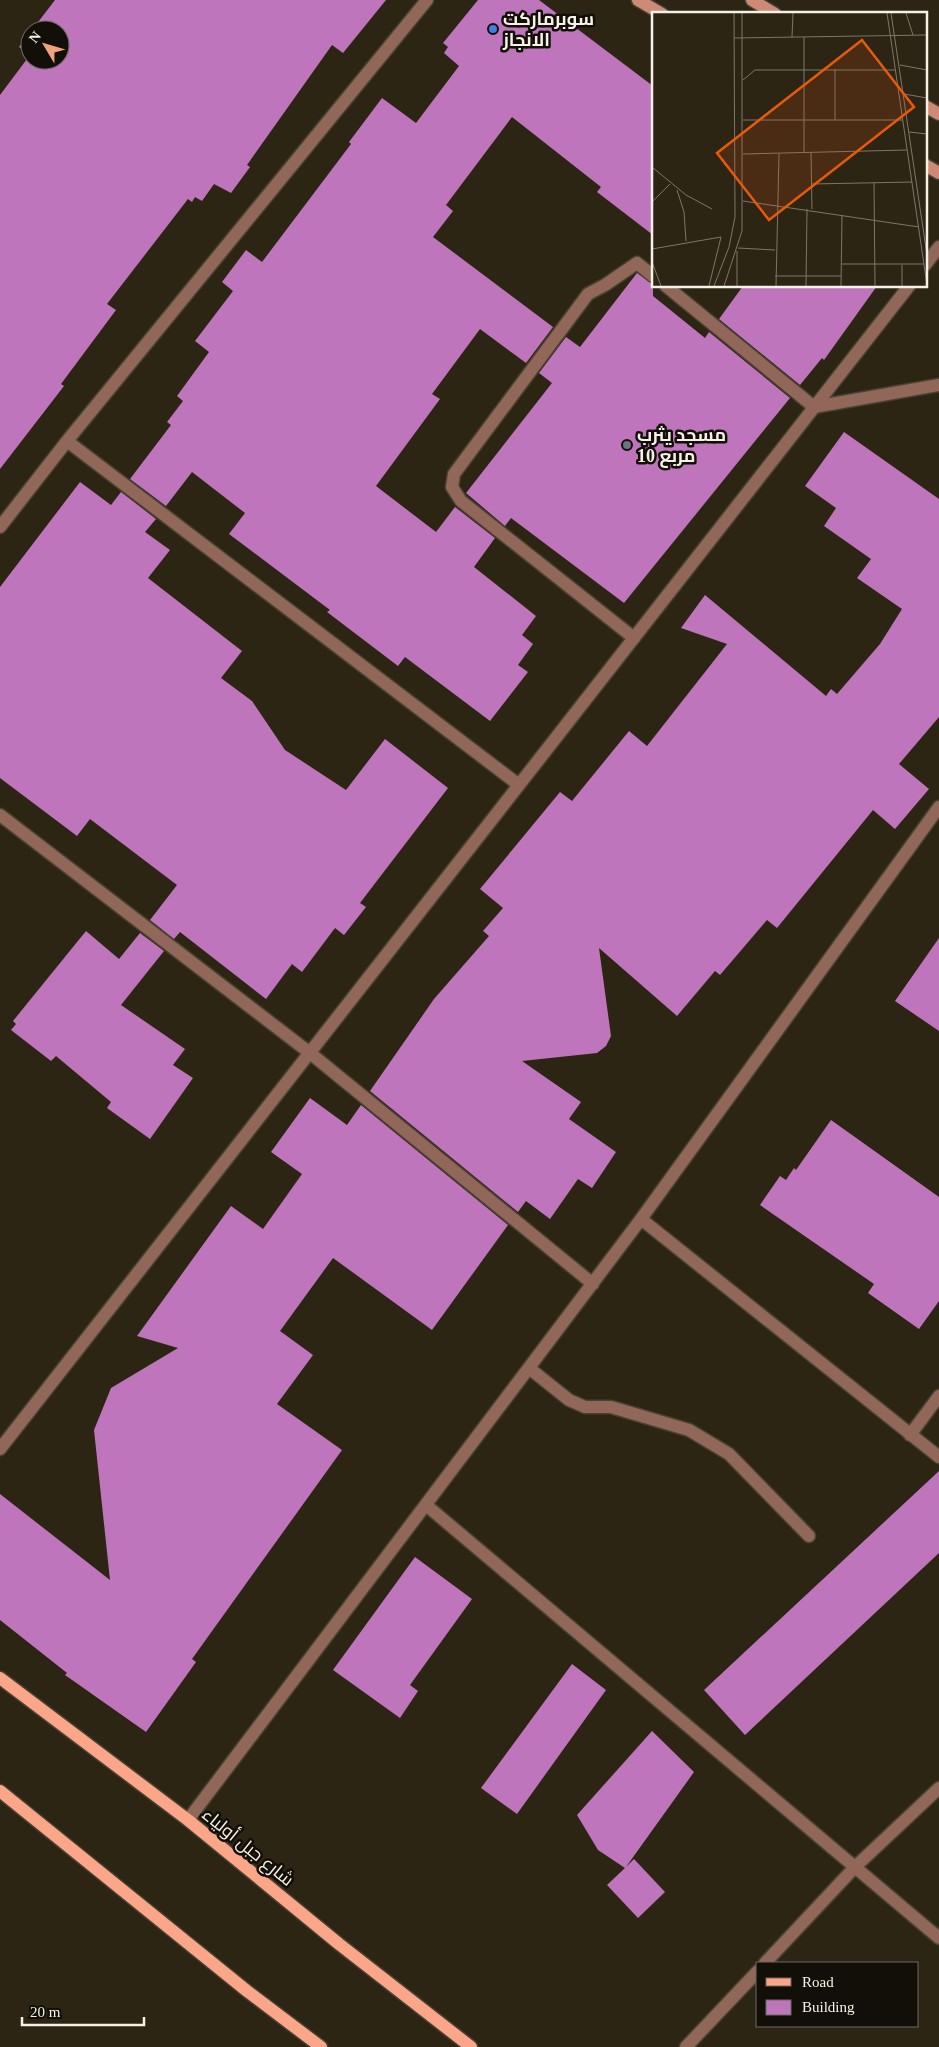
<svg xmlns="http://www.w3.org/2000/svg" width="939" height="2047" font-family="'Times New Roman',Cairo,serif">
  <rect width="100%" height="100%" fill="#2d2514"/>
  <path fill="#be75bb" d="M 55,0 L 386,0 L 343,53 L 332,45 L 247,165 L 250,167 L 231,193 L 214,184 L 202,201 L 195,197 L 192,202 L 188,199 L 107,304 L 116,310 L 61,384 L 64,386 L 0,469 L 0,95 L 30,55 L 19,47 L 30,33 L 30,60 L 60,60 L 60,30 L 32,30 Z
    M 478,0 L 539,0 L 653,86 L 653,235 L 597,192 L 601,187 L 512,117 L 446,205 L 453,211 L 433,237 L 553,327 L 526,363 L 480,329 L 432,394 L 440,399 L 376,486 L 436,532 L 455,507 L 495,538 L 474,567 L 536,616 L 522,635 L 533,644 L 518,665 L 528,672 L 490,721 L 405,657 L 398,666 L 327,612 L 330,610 L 229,534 L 245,513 L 192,472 L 166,506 L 130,479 L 171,425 L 167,422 L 183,401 L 177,396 L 209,352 L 195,341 L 233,291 L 222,282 L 246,250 L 262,262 L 351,144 L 349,142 L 382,98 L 416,123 L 459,66 L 444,53 L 448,47 L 443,43 Z
    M 637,273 L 653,284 L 653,296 L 705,338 L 709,332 L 790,398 L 624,603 L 511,518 L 505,526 L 466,493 L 552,383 L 539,373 L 566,337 L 580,347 Z
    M 743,286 L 877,286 L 824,360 L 822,358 L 800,385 L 719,319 Z
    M 844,432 L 939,499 L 939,717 L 899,764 L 929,789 L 895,829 L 873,810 L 777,928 L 767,920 L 720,975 L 715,971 L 677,1016 L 599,948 L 611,1036 L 606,1046 L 597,1053 L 522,1061 L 581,1102 L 569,1119 L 616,1152 L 592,1188 L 578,1179 L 550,1219 L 526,1201 L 518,1212 L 370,1091 L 434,999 L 489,936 L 483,931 L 503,908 L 480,889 L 560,792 L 572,801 L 629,731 L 647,746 L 727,644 L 681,628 L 705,595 L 826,696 L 831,689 L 837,694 L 880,644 L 902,609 L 857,578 L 871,559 L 824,526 L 836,508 L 805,486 Z
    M 80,482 L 111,505 L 121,492 L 156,519 L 145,532 L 170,550 L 148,578 L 242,651 L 221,678 L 252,701 L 285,750 L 346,790 L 385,739 L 448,788 L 360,903 L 366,907 L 344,935 L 335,928 L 302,972 L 292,964 L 266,999 L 180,932 L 174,939 L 150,920 L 177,885 L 90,819 L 77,836 L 0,778 L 0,587 Z
    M 86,931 L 119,959 L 140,933 L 164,951 L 121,1005 L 185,1049 L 173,1065 L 193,1078 L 150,1139 L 107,1108 L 111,1102 L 56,1056 L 51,1061 L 11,1030 L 16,1024 L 13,1021 Z
    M 939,938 L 939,1031 L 895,1001 Z
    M 310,1098 L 347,1125 L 361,1105 L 508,1225 L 432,1330 L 333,1258 L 280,1331 L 313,1355 L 277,1404 L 342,1450 L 192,1659 L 196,1662 L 146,1732 L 65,1675 L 67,1673 L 0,1620 L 0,1494 L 110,1580 L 94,1430 L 111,1388 L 178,1348 L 137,1336 L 231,1206 L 263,1229 L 302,1174 L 271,1152 Z
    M 831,1120 L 939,1197 L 939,1301 L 919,1329 L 868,1293 L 874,1284 L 760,1205 L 780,1176 L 786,1180 L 794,1168 L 796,1170 Z
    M 939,1471 L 939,1553 L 745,1735 L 704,1690 Z
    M 415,1557 L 472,1599 L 410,1685 L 418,1691 L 400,1718 L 333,1670 Z
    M 572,1664 L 606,1690 L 517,1814 L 481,1788 Z
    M 652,1731 L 694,1772 L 626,1867 L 634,1859 L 665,1892 L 638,1918 L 607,1885 L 625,1868 L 598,1850 L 577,1815 Z"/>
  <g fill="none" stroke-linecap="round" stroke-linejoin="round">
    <defs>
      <path id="lane" d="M 666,286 L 814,407 L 939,385
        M 634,638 L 461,501 L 452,487 L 454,474 L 588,294 L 605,285 L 637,263 L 653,276
        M 529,1368 L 569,1400 L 585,1407 L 611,1407 L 689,1430 L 729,1454 L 809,1536"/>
      <path id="street" d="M 925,265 L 939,247
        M 67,441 L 519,785
        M 0,527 L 67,441 L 427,0
        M 0,815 L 310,1053 L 593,1284
        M 641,1219 L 939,1457
        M 910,1435 L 939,1396
        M 0,1449 L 909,286
        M 426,1505 L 939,1938
        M 188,1820 L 641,1219 L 939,807
        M 765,1963 L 855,1867 L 939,1788
        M 686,2047 L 758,1971"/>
      <path id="secondary" d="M 638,0 L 662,14
        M 752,0 L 775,14
        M 925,106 L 939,114
        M 925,165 L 939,173"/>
      <path id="primary" d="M 0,1678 L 188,1820 L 339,1944 L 471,2047
        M 0,1791 L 247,1991 L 321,2047"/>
    </defs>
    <use href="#lane" stroke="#494232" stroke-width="15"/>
    <use href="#street" stroke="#494232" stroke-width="15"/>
    <use href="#secondary" stroke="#494232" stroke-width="15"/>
    <use href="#primary" stroke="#494232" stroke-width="15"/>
    <use href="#lane" stroke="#906758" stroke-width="12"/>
    <use href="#street" stroke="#906758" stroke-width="12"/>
    <use href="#secondary" stroke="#cd8a74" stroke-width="12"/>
    <use href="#primary" stroke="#fca689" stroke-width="12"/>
  </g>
  <circle fill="#3f7fe0" stroke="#120e08" stroke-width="2" cx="493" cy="29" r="5"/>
  <circle fill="#6b7280" stroke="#120e08" stroke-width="2" cx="627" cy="445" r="5"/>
  <g text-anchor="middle" stroke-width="5" stroke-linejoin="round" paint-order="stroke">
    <g font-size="18" font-weight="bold" fill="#f7f2e7" stroke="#120e08" text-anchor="start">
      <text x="503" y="25">سوبرماركت<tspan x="503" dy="21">الانجاز</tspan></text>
      <text x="637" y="441">مسجد يثرب<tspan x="637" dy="21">مربع 10</tspan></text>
    </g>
    <g font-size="18" fill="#f7f2e7" stroke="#120e08">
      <text transform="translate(248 1847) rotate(39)" y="6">شارع جبل أولياء</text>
    </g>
  </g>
  <g transform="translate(652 12)">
    <rect width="275" height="275" fill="#2d2514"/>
    <path fill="none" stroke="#7e7768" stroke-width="1" d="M 235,1 L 275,273M 239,1 L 275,243M 254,1 L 261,23M 140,25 L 141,1M 82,26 L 275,23M 248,53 L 275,58M 183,57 L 183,108M 91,68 L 103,58 L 243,58M 252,82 L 275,86M 91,108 L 251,108M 257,120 L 275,122M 152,141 L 152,25M 159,141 L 160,197M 91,142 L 255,138M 0,155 L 34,183 L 60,197M 222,171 L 223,274M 159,172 L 260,170M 25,178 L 32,200 L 34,229M 91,189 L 267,215M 0,190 L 18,172M 86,236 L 123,238M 0,237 L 69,225 L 57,274M 85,239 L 85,274M 0,250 L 9,274M 189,252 L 272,252M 250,253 L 250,274M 123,264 L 189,264M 62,274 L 77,235 L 83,205 L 82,1M 72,274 L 90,219 L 90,1M 124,274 L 127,142M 154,274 L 155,197M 189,274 L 190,203"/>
    <path fill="#e8590c" fill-opacity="0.15" stroke="#e8590c" stroke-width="2.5" d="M 210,28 L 262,95 L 117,208 L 65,141 Z"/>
    <rect width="275" height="275" fill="none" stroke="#f7f2e7" stroke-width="2.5"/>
  </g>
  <rect x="756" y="1962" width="162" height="65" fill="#120e08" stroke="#6e6961"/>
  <rect x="766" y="1978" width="25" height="8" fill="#fca689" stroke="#6e6961"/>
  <text x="802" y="1987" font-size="15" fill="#f7f2e7">Road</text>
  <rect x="766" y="2000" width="25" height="15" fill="#be75bb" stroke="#6e6961"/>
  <text x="802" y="2012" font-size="15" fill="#f7f2e7">Building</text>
  <g transform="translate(45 45) rotate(308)"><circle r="24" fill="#120e08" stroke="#6e6961"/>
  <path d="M0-4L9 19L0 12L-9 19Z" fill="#f2a07f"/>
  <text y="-8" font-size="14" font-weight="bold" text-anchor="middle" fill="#f7f2e7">N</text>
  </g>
  <path d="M22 2017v8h122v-8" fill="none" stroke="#f7f2e7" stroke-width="2.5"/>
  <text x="30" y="2017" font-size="15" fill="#f7f2e7" stroke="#120e08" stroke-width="4" paint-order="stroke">20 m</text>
</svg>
